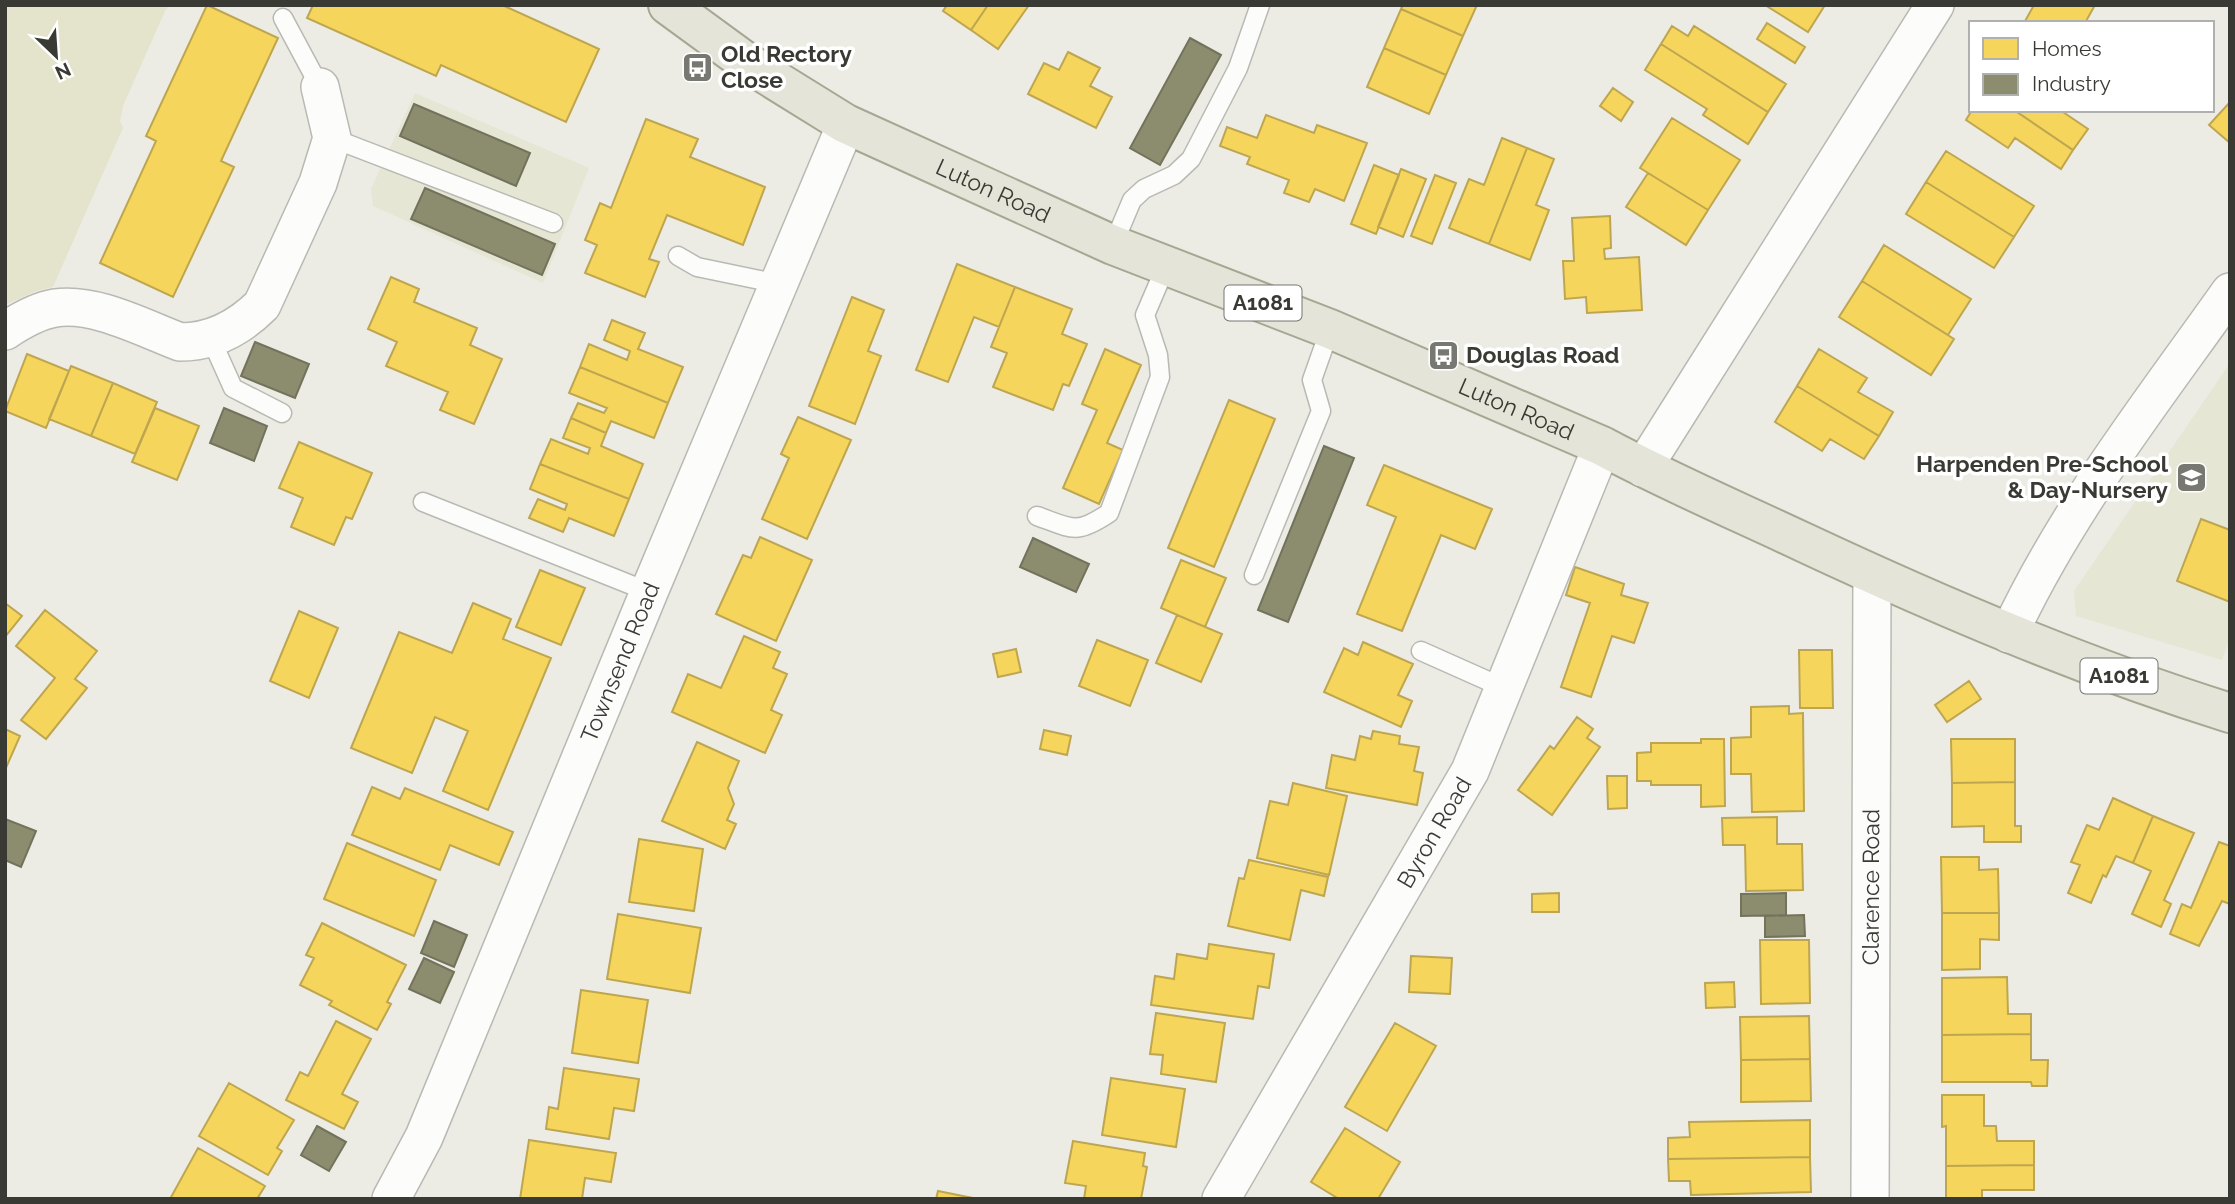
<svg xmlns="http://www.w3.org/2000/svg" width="2235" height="1204" font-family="Raleway,sans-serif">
  <rect width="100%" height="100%" fill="#ecece4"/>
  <path fill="#e6e6d5" d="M 415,93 L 589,168 L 543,283 L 373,206 L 371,189 Z
    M 2230,363 L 2230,639 L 2222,660 L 2076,616 L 2074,591 Z"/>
  <path fill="#e4e4cd" d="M 5,5 L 170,5 L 165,11 L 123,106 L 120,121 L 123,128 L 53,287 L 36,291 L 5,305 Z"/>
  <path fill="#f6d55c" stroke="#bea650" stroke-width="2" d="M 207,5 L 278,38 L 221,161 L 234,167 L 173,297 L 100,263 L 156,141 L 146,136 Z
    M 313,5 L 502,5 L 599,49 L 566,122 L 441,65 L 436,76 L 307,18 Z
    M 947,5 L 988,5 L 971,30 L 943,11 Z
    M 988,5 L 1029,5 L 998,49 L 971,30 Z
    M 1403,5 L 1477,5 L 1463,36 L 1401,9 Z
    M 1765,5 L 1825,5 L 1808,32 Z
    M 2034,5 L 2095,5 L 2085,23 L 2024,23 Z
    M 1401,9 L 1463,36 L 1446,75 L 1384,48 Z
    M 1767,23 L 1805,47 L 1795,63 L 1757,39 Z
    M 1672,26 L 1688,36 L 1694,26 L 1786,84 L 1768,112 L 1661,44 Z
    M 1661,44 L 1768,112 L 1748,144 L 1703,115 L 1707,109 L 1645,70 Z
    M 1384,48 L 1446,75 L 1429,114 L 1367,87 Z
    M 1068,52 L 1100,68 L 1090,86 L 1112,97 L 1096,128 L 1028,94 L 1044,63 L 1059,70 Z
    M 1613,88 L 1633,102 L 1621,121 L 1600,106 Z
    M 2230,102 L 2230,143 L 2209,125 Z
    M 1972,110 L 2014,110 L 2073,150 L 2061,169 L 2015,138 L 2008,148 L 1966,120 Z
    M 2014,110 L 2060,110 L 2088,129 L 2073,150 Z
    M 1266,115 L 1314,133 L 1317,125 L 1367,143 L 1344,201 L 1315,189 L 1309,202 L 1284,193 L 1289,180 L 1247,164 L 1250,157 L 1220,146 L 1227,127 L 1257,138 Z
    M 1672,118 L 1740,160 L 1708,210 L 1640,168 Z
    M 646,119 L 698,139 L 690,157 L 765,187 L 743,245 L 667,215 L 649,259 L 659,262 L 645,297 L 585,273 L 597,245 L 585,240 L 600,203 L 611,208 Z
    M 1502,138 L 1527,148 L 1489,244 L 1449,228 L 1469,179 L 1484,185 Z
    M 1527,148 L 1554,159 L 1536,205 L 1549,210 L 1530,260 L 1489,244 Z
    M 1946,151 L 2034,206 L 2014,237 L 1926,182 Z
    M 1374,165 L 1399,175 L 1376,234 L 1351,224 Z
    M 1401,169 L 1426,179 L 1403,237 L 1378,227 Z
    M 1648,173 L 1708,210 L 1686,245 L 1626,207 Z
    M 1435,175 L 1456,183 L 1432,244 L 1411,236 Z
    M 1926,182 L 2014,237 L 1994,268 L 1906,214 Z
    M 1610,216 L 1611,248 L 1604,249 L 1605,259 L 1639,257 L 1642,310 L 1587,313 L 1586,297 L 1565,299 L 1563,261 L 1574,261 L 1572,218 Z
    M 1884,245 L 1971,299 L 1948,335 L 1862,281 Z
    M 957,264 L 1015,287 L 999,327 L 974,317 L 948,382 L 916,370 Z
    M 391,277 L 419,289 L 414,302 L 477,328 L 470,345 L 502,359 L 474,424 L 440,410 L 448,392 L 386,366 L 397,342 L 368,329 Z
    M 1862,281 L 1954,339 L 1931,375 L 1839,317 Z
    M 1015,287 L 1072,309 L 1062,334 L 1087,344 L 1069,386 L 1063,384 L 1053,410 L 993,387 L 1007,353 L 991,347 Z
    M 852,297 L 884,310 L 868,351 L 881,356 L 855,424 L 809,406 Z
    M 612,320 L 645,333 L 638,349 L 683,367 L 668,403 L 580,367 L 589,344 L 627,360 L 630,351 L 604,340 Z
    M 1105,349 L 1141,365 L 1107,443 L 1123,450 L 1099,504 L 1063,488 L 1097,410 L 1082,404 Z
    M 1819,349 L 1867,378 L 1858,392 L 1893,412 L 1879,436 L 1797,386 Z
    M 27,354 L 69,371 L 46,428 L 5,411 Z
    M 71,366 L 113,383 L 91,436 L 49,419 Z
    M 580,367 L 668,403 L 654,438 L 611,421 L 606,433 L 571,418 L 578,403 L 604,413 L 607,408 L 569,393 Z
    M 113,383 L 157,402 L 135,454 L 91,436 Z
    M 1797,386 L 1879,436 L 1864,459 L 1830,439 L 1822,451 L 1775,422 Z
    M 1229,400 L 1275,419 L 1214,567 L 1168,548 Z
    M 155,408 L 199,426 L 177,480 L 132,462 Z
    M 798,417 L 851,440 L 807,539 L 762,519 L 789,458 L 781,454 Z
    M 571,418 L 606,433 L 601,446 L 643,464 L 629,499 L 540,464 L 551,439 L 588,454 L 590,448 L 563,438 Z
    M 299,442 L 372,473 L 352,519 L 346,517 L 334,545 L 291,527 L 303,498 L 279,488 Z
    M 540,464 L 629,499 L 614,536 L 569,518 L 563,532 L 529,518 L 538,499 L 565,510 L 567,504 L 530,489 Z
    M 1384,465 L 1492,509 L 1475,549 L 1441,535 L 1402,631 L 1357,614 L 1396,517 L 1367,505 Z
    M 2201,519 L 2230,530 L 2230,602 L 2177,581 Z
    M 760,537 L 812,560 L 776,641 L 716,614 L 743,555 L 751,558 Z
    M 1181,560 L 1226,578 L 1205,627 L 1161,608 Z
    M 1575,567 L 1624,584 L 1621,595 L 1648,603 L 1634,643 L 1612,636 L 1591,697 L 1561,687 L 1590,603 L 1566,595 Z
    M 540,570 L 585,588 L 561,645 L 516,627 Z
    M 5,603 L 22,616 L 5,637 Z
    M 473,603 L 511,619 L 503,639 L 551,658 L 488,810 L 443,791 L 468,731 L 435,717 L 412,773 L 351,748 L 399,632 L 452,653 Z
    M 45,610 L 97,651 L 75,679 L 87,688 L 46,739 L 21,720 L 55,678 L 16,646 Z
    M 299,611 L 338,628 L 309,698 L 270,681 Z
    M 1177,615 L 1222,634 L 1201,682 L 1156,663 Z
    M 744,636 L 780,652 L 773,668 L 787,674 L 771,710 L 782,715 L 765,753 L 672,712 L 688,674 L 721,688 Z
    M 1097,640 L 1148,660 L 1130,706 L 1079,686 Z
    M 1363,642 L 1413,664 L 1398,695 L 1412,701 L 1401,727 L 1324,692 L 1344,648 L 1358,655 Z
    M 1016,649 L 1021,672 L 998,677 L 993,654 Z
    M 1799,650 L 1832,650 L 1833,708 L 1800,708 Z
    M 1969,681 L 1981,699 L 1947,722 L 1935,705 Z
    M 1789,706 L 1789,714 L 1803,713 L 1804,811 L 1752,812 L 1751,774 L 1731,774 L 1731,738 L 1751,737 L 1751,707 Z
    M 1577,717 L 1593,729 L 1587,738 L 1600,747 L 1552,815 L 1518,790 L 1550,746 L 1554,749 Z
    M 5,729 L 20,736 L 5,770 Z
    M 1044,730 L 1071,736 L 1067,755 L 1040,749 Z
    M 1373,731 L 1400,736 L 1399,744 L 1419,747 L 1414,771 L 1423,773 L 1417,805 L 1326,788 L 1332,755 L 1355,760 L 1360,736 L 1371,739 Z
    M 1701,739 L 1724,739 L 1725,806 L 1701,807 L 1701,785 L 1651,785 L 1651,781 L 1637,781 L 1637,753 L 1651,752 L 1651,743 L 1701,743 Z
    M 1951,739 L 2015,739 L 2015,782 L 1952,783 Z
    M 697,742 L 739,761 L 728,788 L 734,804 L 727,820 L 736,824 L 725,849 L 662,821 Z
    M 1607,776 L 1627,776 L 1627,808 L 1608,809 Z
    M 2015,782 L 2015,826 L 2021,826 L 2021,842 L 1984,842 L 1984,826 L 1952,827 L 1952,783 Z
    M 1293,783 L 1347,796 L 1329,875 L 1257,858 L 1270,801 L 1288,805 Z
    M 372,787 L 400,799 L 405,788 L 513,832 L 499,865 L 450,845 L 440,870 L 352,835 Z
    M 2113,798 L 2153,816 L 2133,863 L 2116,856 L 2106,877 L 2103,875 L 2091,903 L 2068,893 L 2080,865 L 2071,862 L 2087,825 L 2099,830 Z
    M 2153,816 L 2194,833 L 2164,900 L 2171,904 L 2161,927 L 2132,914 L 2151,871 L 2133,863 Z
    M 1777,817 L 1777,844 L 1802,844 L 1803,890 L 1746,891 L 1745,845 L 1723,845 L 1722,818 Z
    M 639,839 L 703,849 L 694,911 L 629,902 Z
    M 2219,842 L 2230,846 L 2230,904 L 2222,901 L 2199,946 L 2170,934 L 2182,904 L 2191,908 Z
    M 347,843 L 436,880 L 414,936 L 324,899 Z
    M 1941,857 L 1979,857 L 1979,870 L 1998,869 L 1999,913 L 1942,913 Z
    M 1249,860 L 1328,877 L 1324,896 L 1301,890 L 1290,940 L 1228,926 L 1239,878 L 1244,879 Z
    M 1559,893 L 1559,912 L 1532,912 L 1532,894 Z
    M 1942,913 L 1999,913 L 1999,940 L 1980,939 L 1980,969 L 1942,970 Z
    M 618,914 L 701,928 L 690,993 L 607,979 Z
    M 322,923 L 406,965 L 387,1002 L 391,1004 L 377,1030 L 329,1005 L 332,1001 L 300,985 L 314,958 L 306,955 Z
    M 1760,940 L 1809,940 L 1810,1003 L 1761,1004 Z
    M 1209,944 L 1274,954 L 1269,988 L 1258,986 L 1253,1019 L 1151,1005 L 1155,976 L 1174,979 L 1177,954 L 1207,959 Z
    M 1411,956 L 1452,958 L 1450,994 L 1409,992 Z
    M 2007,977 L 2008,1014 L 2031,1014 L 2031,1034 L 1942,1035 L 1942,978 Z
    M 1734,982 L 1735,1007 L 1706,1008 L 1705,983 Z
    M 581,990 L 648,1000 L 638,1063 L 572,1053 Z
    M 1156,1013 L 1225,1023 L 1216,1082 L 1161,1074 L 1163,1055 L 1150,1054 Z
    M 1809,1016 L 1810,1059 L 1741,1060 L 1740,1017 Z
    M 336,1021 L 371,1039 L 342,1094 L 358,1102 L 344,1129 L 286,1100 L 300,1072 L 308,1076 Z
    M 1395,1023 L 1436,1046 L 1387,1131 L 1345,1107 Z
    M 2031,1034 L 2031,1060 L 2048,1060 L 2047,1086 L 2032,1086 L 2031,1082 L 1942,1082 L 1942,1035 Z
    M 1810,1059 L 1811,1101 L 1741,1102 L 1741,1060 Z
    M 564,1068 L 639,1079 L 634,1111 L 614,1108 L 609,1139 L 546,1129 L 549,1107 L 558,1109 Z
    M 1111,1078 L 1185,1089 L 1176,1147 L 1102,1135 Z
    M 229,1083 L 294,1120 L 277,1148 L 282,1151 L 268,1175 L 199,1136 Z
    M 1942,1095 L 1984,1095 L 1984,1126 L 1996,1126 L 1997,1141 L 2034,1141 L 2034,1165 L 1946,1166 L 1946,1126 L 1942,1127 Z
    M 1810,1120 L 1810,1157 L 1668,1159 L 1668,1138 L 1690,1137 L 1689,1122 Z
    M 1345,1128 L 1400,1162 L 1378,1199 L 1339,1199 L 1311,1182 Z
    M 529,1140 L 616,1153 L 611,1182 L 585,1178 L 582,1199 L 520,1199 Z
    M 1073,1141 L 1145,1153 L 1143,1166 L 1147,1167 L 1141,1199 L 1084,1199 L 1086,1186 L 1065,1183 Z
    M 198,1148 L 265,1186 L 257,1199 L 170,1199 Z
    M 1810,1157 L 1811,1192 L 1691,1195 L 1690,1181 L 1669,1181 L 1668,1159 Z
    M 2034,1165 L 2034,1190 L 1982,1190 L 1982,1199 L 1946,1199 L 1946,1166 Z
    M 938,1191 L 978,1199 L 936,1199 Z"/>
  <path fill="#8c8c6e" stroke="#73735d" stroke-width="2" d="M 1190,38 L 1221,55 L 1160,165 L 1130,148 Z
    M 414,104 L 530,153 L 516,186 L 400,136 Z
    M 425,188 L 555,244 L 542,275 L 411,219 Z
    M 255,342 L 309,364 L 295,398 L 241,376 Z
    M 224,408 L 267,426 L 254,461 L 210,443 Z
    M 1324,446 L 1354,458 L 1288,622 L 1258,610 Z
    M 1033,538 L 1089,564 L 1076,592 L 1020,567 Z
    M 5,819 L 36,831 L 21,867 L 5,860 Z
    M 1786,893 L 1786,915 L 1741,916 L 1741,894 Z
    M 1804,915 L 1805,936 L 1765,937 L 1765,916 Z
    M 434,921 L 467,935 L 454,967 L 421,953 Z
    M 424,958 L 454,972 L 440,1003 L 409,989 Z
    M 317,1126 L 346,1142 L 329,1171 L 301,1155 Z"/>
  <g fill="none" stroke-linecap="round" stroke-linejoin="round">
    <defs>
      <path id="lane" d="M 283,18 L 320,87
        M 332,138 L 553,223
        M 1113,245 L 1132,200 L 1144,189 L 1174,175 L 1191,159 L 1238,68 L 1260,5
        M 678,256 L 697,267 L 779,284
        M 211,339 L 233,388 L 282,413
        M 423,502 L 649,592
        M 1037,516 C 1073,529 1076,535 1109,513 L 1160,377 L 1158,355 L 1145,315 L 1166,266
        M 1254,575 L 1321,411 L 1312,380 L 1330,329
        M 1421,651 L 1504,688"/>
      <g id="street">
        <path d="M 5,331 C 20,321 37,311 55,308 C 95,302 143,328 180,342 C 213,342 239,328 262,305 L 318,183 L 332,138 L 320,87"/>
        <path d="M 1643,468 L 1935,5"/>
        <path d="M 2009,634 C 2066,511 2152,402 2230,292"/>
        <path id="s1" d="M 391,1199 L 424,1137 L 649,592 L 846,124"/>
        <path id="s2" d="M 1221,1199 L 1470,771 L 1602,446"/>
        <path id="s3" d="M 1870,1199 L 1872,575"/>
      </g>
      <g id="primary">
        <path id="s4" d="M 668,5 L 746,62 L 846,124 L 1113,245 L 1330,329 L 1602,446 C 1667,481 1735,510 1803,542 C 1942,607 2083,667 2230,713"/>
      </g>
    </defs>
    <use href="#lane" stroke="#b9b9b4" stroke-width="21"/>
    <use href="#street" stroke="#b9b9b4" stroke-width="40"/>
    <use href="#primary" stroke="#a6a692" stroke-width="42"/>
    <use href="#lane" stroke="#fcfcfb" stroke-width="18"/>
    <use href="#street" stroke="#fcfcfb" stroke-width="37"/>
    <use href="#primary" stroke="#e4e4d9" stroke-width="38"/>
  </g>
  <defs>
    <symbol id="bus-square" viewBox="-11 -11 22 22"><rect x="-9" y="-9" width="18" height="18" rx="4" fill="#787872" stroke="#fff"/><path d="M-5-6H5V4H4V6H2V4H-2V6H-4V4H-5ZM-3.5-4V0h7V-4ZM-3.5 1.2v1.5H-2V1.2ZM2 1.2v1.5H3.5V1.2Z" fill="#fff"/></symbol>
    <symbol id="school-square" viewBox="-11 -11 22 22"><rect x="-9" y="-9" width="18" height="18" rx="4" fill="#787872" stroke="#fff"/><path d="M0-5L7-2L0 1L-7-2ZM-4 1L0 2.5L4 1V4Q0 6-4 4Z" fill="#fff"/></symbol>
  </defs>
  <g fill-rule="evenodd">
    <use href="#bus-square" x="680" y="50" width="35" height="35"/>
    <use href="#bus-square" x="1426" y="338" width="35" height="35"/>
    <use href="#school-square" x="2174" y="460" width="35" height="35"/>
  </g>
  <g text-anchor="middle" stroke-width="7" stroke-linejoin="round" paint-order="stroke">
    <g fill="#fff" stroke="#757571" stroke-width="2">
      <rect x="1224.5" y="285.5" width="77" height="35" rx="5"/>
      <rect x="2080.5" y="658.5" width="77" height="35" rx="5"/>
    </g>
    <g font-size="21" font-weight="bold" fill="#3a3a34">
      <text x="1263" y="310">A1081</text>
      <text x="2119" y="683">A1081</text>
    </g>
    <g font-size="23" font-weight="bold" fill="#3a3a34" stroke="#fff" text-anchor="start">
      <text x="721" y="62">Old Rectory<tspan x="721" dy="26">Close</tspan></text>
      <text x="1466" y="363">Douglas Road</text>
      <text x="2168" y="472" text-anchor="end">Harpenden Pre-School<tspan x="2168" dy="26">&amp; Day-Nursery</tspan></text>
    </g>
    <g font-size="23" fill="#3a3a34" stroke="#fff">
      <text dy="8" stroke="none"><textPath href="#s4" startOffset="376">Luton Road</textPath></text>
      <text dy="8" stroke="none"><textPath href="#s4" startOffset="943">Luton Road</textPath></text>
      <text dy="8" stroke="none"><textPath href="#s1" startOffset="584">Townsend Road</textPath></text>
      <text dy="8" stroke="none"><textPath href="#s2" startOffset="424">Byron Road</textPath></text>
      <text dy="8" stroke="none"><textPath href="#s3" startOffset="312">Clarence Road</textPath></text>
    </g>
  </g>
  <rect width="2235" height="1204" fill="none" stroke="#3a3a34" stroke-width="14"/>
  <rect x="1969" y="21" width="245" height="91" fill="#ffffff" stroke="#b0b0ae" stroke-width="2"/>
  <rect x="1983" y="38" width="35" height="21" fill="#f6d55c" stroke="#b0b0ae" stroke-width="2"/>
  <text x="2032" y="56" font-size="21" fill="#3a3a34">Homes</text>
  <rect x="1983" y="74" width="35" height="21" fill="#8c8c6e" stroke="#b0b0ae" stroke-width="2"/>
  <text x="2032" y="91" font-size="21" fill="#3a3a34">Industry</text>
  <g transform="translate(56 56) rotate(155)" stroke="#ffffff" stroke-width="5" paint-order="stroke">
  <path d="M0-5L12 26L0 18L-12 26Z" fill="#3a3a34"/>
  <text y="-10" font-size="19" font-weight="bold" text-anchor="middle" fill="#3a3a34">N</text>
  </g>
</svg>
